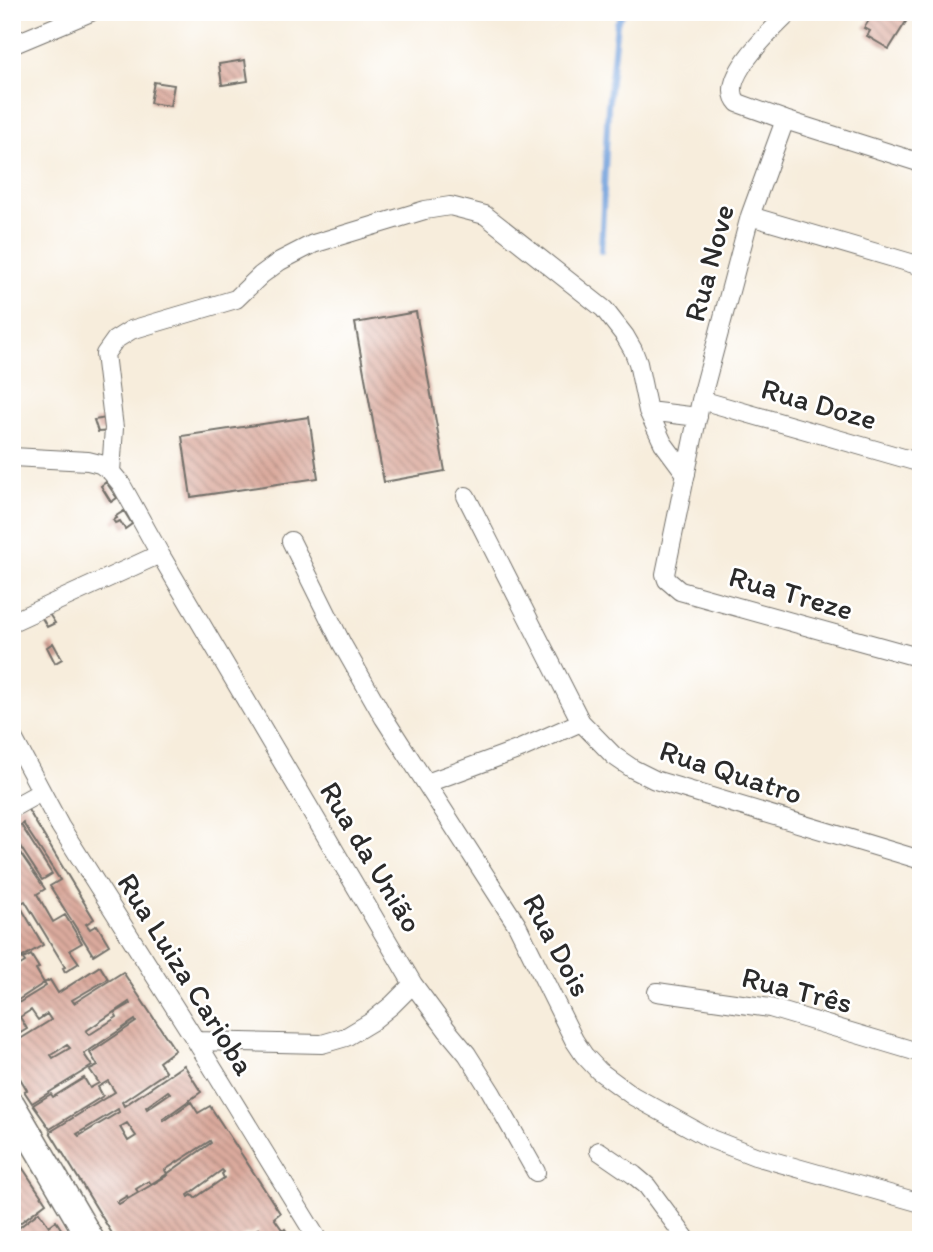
<svg xmlns="http://www.w3.org/2000/svg" width="933" height="1252" font-family="Itim,sans-serif">
  <defs>
    <pattern id="building-back-hatch" width="6" height="6" patternUnits="userSpaceOnUse" patternTransform="scale(1.75)"><rect width="6" height="6" fill="#dbaa9d"/><path d="M-1 5l2 2M0 0l6 6M5-1l2 2" fill="none" stroke="#b28b80"/></pattern>
  </defs>
  <rect width="100%" height="100%" fill="#fff"/>
  <filter id="ink" filterUnits="userSpaceOnUse"><feTurbulence type="fractalNoise" baseFrequency=".0143" numOctaves="2"/><feDisplacementMap in="SourceGraphic" scale="14" xChannelSelector="R" yChannelSelector="G"/><feConvolveMatrix kernelMatrix="1 2 1 2 8 2 1 2 1" color-interpolation-filters="sRGB"/></filter>
  <filter id="wash" filterUnits="userSpaceOnUse"><feTurbulence type="fractalNoise" baseFrequency=".00686" numOctaves="4" result="noise"/><feDisplacementMap in="SourceGraphic" scale="28" xChannelSelector="R" yChannelSelector="G"/><feGaussianBlur stdDeviation="1.57" result="paint"/><feColorMatrix in="noise" values="0 0 0 0 0 0 0 0 0 0 0 0 0 0 0 0 0 1.4 0 .05"/><feComposite in="paint" operator="in"/></filter>
  <g filter="url(#wash)">
    <rect width="100%" height="100%" fill="#f7eddc"/>
    <g fill="none" stroke-linecap="round" stroke-linejoin="round">
      <path stroke="#72a1db" stroke-width="6" d="M 601,251 L 608,107 L 617,23 L 624,12"/>
    </g>
    <g id="blocks">
      <path fill="url(#building-back-hatch)" fill-rule="evenodd" d="M 874,12 L 894,12 L 907,20 L 889,49 L 867,36 L 870,31 L 864,28 Z
        M 245,60 L 248,81 L 222,85 L 219,64 Z
        M 154,82 L 174,85 L 170,106 L 150,103 Z
        M 416,312 L 445,471 L 384,482 L 355,323 Z
        M 309,417 L 318,478 L 191,497 L 182,436 Z
        M 106,418 L 112,431 L 98,432 L 94,420 Z
        M 106,482 L 117,498 L 111,502 L 101,486 Z
        M 124,511 L 132,524 L 125,529 L 120,521 L 115,523 L 113,520 L 117,518 L 116,516 Z
        M 49,614 L 55,623 L 47,627 L 42,618 Z
        M 53,643 L 62,659 L 55,663 L 47,647 Z
        M 24,803 L 94,919 L 86,924 L 90,929 L 97,925 L 109,945 L 93,955 L 50,886 L 60,880 L 23,823 L 21,825 L 52,874 L 42,880 L 12,834 L 12,810 Z
        M 12,841 L 45,889 L 37,894 L 53,922 L 65,915 L 82,943 L 70,950 L 79,963 L 65,972 L 63,968 L 65,967 L 25,901 L 19,904 L 43,945 L 12,963 Z
        M 31,955 L 39,968 L 36,969 L 44,983 L 12,1004 L 12,970 L 25,962 L 23,959 Z
        M 100,966 L 108,979 L 72,1000 L 74,1003 L 123,972 L 175,1050 L 159,1062 L 166,1072 L 122,1102 L 124,1106 L 184,1065 L 201,1092 L 163,1119 L 164,1121 L 191,1102 L 198,1113 L 210,1106 L 280,1213 L 274,1218 L 283,1231 L 285,1229 L 292,1240 L 247,1240 L 259,1231 L 258,1229 L 248,1235 L 247,1233 L 237,1240 L 116,1240 L 50,1132 L 115,1092 L 108,1081 L 98,1087 L 103,1096 L 50,1129 L 33,1105 L 51,1094 L 53,1097 L 84,1078 L 90,1088 L 99,1083 L 90,1070 L 98,1066 L 90,1053 L 136,1022 L 135,1020 L 84,1054 L 92,1066 L 32,1103 L 24,1091 L 27,1090 L 12,1065 L 12,1044 L 51,1020 L 47,1014 L 38,1020 L 31,1010 L 20,1017 L 27,1029 L 12,1038 L 12,1007 L 46,986 L 44,983 L 50,980 L 58,993 ZM 129,1002 L 130,1004 L 115,1013 L 117,1017 L 89,1035 L 87,1032 L 86,1031 ZM 67,1045 L 70,1048 L 53,1058 L 51,1055 ZM 168,1091 L 170,1093 L 147,1109 L 146,1107 ZM 118,1109 L 119,1112 L 79,1136 L 77,1134 ZM 127,1123 L 136,1136 L 128,1141 L 120,1127 ZM 210,1141 L 211,1143 L 167,1174 L 168,1175 L 119,1204 L 117,1202 L 127,1196 L 128,1198 L 138,1192 L 136,1189 L 149,1181 L 151,1184 L 167,1174 L 165,1170 ZM 222,1170 L 224,1172 L 222,1174 L 224,1178 L 195,1198 L 192,1195 L 189,1197 L 188,1195 Z
        M 12,1152 L 46,1203 L 12,1229 L 12,1198 L 21,1191 L 19,1188 L 12,1193 Z
        M 39,1212 L 49,1226 L 56,1221 L 65,1235 L 58,1240 L 14,1240 L 12,1233 Z"/>
    </g>
  </g>
  <g filter="url(#ink)">
    <use href="#blocks" fill-opacity="0" stroke="#726f69" stroke-width="2"/>
    <g fill="none" stroke-linecap="round" stroke-linejoin="round">
      <defs>
        <path id="street" d="M 12,45 L 91,12
          M 785,120 L 738,103 C 716,80 774,28 790,12
          M 921,163 L 785,120 L 750,216 L 701,400 L 665,574 L 667,580 L 680,591 L 921,658
          M 750,216 L 921,266
          M 701,400 L 921,463
          M 648,411 L 698,417
          M 12,457 L 88,461 L 100,464 L 111,472 L 121,484 L 160,554 L 413,984 L 392,1005 L 371,1022 L 346,1037 L 322,1044 L 196,1041
          M 111,472 L 114,428 L 105,354 L 115,340 L 131,330 L 236,299 L 261,275 L 280,261 L 313,244 L 425,210 L 450,206 L 485,215 L 604,309 L 625,336 L 633,350 L 638,363 L 648,411 L 663,443 L 686,474
          M 466,496 L 581,722 L 614,756 L 633,769 L 655,780 L 921,860
          M 291,541 L 342,644 L 384,718 L 517,925 L 574,1040 L 584,1055 L 599,1071 L 633,1096 L 711,1139 L 755,1156 L 921,1203
          M 12,622 L 160,554
          M 12,736 L 60,826 L 196,1041 L 318,1240
          M 427,783 L 520,749 L 581,722
          M 12,808 L 41,792
          M 413,984 L 447,1030 L 467,1054 L 491,1092 L 536,1172
          M 657,992 L 770,1008 L 921,1053
          M 599,1151 L 634,1175 L 647,1186 L 687,1240"/>
        <path id="secondary" d="M 12,1105 L 91,1240"/>
      </defs>
      <use href="#street" stroke="#726f69" stroke-width="20"/>
      <use href="#secondary" stroke="#726f69" stroke-width="29"/>
      <use href="#street" stroke="#fff" stroke-width="18"/>
      <use href="#secondary" stroke="#fff" stroke-width="26"/>
    </g>
  </g>
  <g text-anchor="middle" stroke-width="5" stroke-linejoin="round" paint-order="stroke">
    <g font-size="30" fill="#2b2b2b" stroke="#fff">
      <text transform="translate(709 263) rotate(-75)" y="10">Rua Nove</text>
      <text transform="translate(819 404) rotate(16)" y="10">Rua Doze</text>
      <text transform="translate(791 593) rotate(16)" y="10">Rua Treze</text>
      <text transform="translate(731 772) rotate(18)" y="10">Rua Quatro</text>
      <text transform="translate(371 857) rotate(59)" y="10">Rua da União</text>
      <text transform="translate(557 945) rotate(62)" y="10">Rua Dois</text>
      <text transform="translate(186 974) rotate(58)" y="10">Rua Luiza Carioba</text>
      <text transform="translate(797 990) rotate(14)" y="10">Rua Três</text>
    </g>
  </g>
  <rect width="933" height="1252" fill="none" stroke="#fff" stroke-width="42"/>
</svg>
